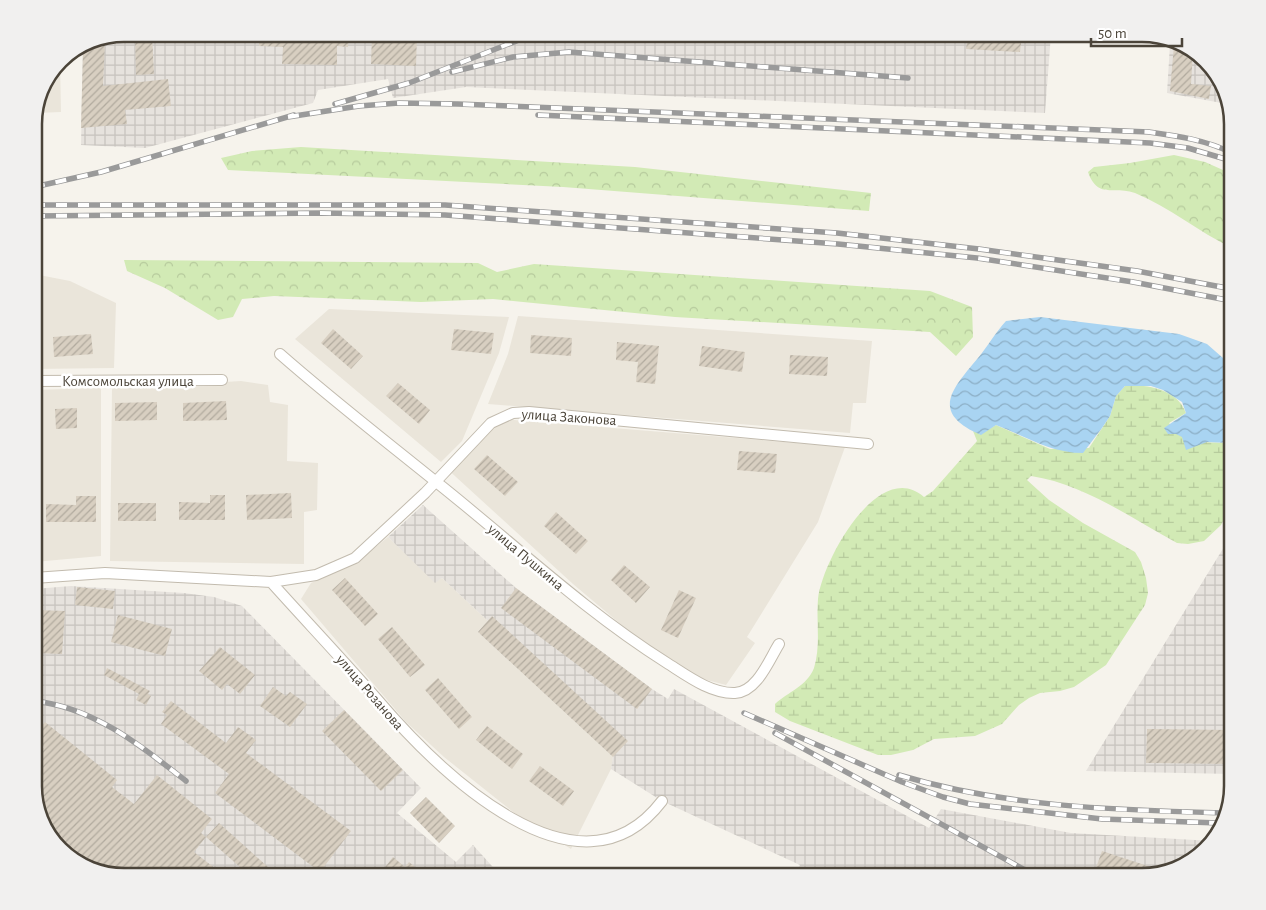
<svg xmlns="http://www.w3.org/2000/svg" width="1266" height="910" font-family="'Alegreya Sans',sans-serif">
  <defs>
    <pattern id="industrial-grid" width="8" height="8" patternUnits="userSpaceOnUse" patternTransform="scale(1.25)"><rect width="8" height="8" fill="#e6e2dd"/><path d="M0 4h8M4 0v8" fill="none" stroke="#c7c3be"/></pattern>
    <pattern id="forest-crowns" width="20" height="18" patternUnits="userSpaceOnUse" patternTransform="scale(1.25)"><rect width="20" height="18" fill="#d2eab5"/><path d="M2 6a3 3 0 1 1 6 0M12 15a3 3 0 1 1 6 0" fill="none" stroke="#b6ca9c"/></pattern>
    <pattern id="wetland-marsh" width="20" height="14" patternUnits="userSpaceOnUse" patternTransform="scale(1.25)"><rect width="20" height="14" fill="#d2eab5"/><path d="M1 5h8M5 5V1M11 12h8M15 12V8" fill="none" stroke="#b6ca9c"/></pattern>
    <pattern id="water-waves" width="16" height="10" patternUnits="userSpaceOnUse" patternTransform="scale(1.25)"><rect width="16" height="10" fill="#a9d4f2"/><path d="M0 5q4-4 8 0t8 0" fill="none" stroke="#8caec5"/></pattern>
    <pattern id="building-hatch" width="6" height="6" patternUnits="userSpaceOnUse" patternTransform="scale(1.25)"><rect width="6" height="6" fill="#d8cfc1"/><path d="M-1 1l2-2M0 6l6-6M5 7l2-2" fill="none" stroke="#b1aa9e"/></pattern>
  </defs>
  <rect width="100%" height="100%" fill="#f6f3ec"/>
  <path fill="#eae5da" d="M 60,63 L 61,112 L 36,113 L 43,85 Z
    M 34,274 L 70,281 L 116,303 L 114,368 L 34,369 Z
    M 329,309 L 509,317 L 499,353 L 462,441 L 441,462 L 295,339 Z
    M 518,316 L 872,341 L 866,403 L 853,403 L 850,433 L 488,404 L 508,354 Z
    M 241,381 L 268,385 L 270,402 L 288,405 L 287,461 L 318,463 L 317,510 L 304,512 L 304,564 L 110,561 L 112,388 L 225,386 L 225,382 Z
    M 101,388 L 101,556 L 34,562 L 34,390 Z
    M 503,419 L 845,447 L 818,522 L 747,637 L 755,643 L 726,685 L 699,678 L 643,643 L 573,584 L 444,466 L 483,428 Z
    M 388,537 L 435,582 L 442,578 L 488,621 L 478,632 L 613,757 L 611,769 L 571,849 L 513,812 L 444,757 L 406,722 L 301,599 L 311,583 L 356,563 Z"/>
  <path fill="url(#industrial-grid)" d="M 125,34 L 1051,34 L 1045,113 L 466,87 L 393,98 L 388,79 L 318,90 L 313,103 L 145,148 L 81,145 L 83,49 Z
    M 1170,44 L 1196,52 L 1223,84 L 1227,104 L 1167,93 Z
    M 423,505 L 516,588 L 652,689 L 668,699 L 674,689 L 929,828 L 941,809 L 1071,833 L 1213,841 L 1182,867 L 1141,876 L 793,876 L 800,865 L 662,801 L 611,769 L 613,756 L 478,632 L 488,621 L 442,578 L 435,583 L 388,537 Z
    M 1232,534 L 1232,774 L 1086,771 Z
    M 71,586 L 184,593 L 214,597 L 242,606 L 421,788 L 397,813 L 456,862 L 473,845 L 501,876 L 125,876 L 70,858 L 43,826 L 34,791 L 34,589 Z"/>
  <path fill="url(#forest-crowns)" d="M 301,147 L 635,167 L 871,193 L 869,211 L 563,187 L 228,170 L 221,158 L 252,151 Z
    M 1174,155 L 1205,162 L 1232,174 L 1232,248 C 1199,232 1169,207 1135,193 C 1113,185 1098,200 1088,172 L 1094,167 L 1130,163 Z
    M 124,260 L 478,263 L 497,272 L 534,264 L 930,291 L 972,307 L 973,337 L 956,356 L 930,332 L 675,317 L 493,299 L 421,302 L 274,296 L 242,299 L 233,317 L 218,320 L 165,288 L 127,271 Z"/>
  <path fill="url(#wetland-marsh)" d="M 1136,385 C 1157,387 1178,392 1186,413 L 1169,423 C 1183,444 1205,442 1229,443 L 1232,440 L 1232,505 L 1221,525 L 1204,541 L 1188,544 L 1177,543 C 1131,518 1084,484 1031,476 L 1027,480 L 1049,500 L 1083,523 L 1135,552 L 1141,562 L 1146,578 L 1148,593 L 1145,605 L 1106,665 L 1074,687 L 1060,691 L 1040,693 L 1029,698 L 1019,705 L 1002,724 L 975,736 L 934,739 L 913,750 L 891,755 L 878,755 L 790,721 L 775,712 L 775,704 C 788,692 807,686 814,668 C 821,645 816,622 818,599 C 822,561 879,457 924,497 L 933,491 L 977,441 L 973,431 L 981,434 L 996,425 L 1050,449 L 1089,448 L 1110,416 L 1116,396 L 1125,386 Z"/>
  <path fill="url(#water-waves)" d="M 1040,317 L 1179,334 L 1207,344 L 1223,358 L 1232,377 L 1232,440 L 1229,443 L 1207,442 L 1186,450 L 1182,437 L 1176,434 L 1168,434 L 1164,428 L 1186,413 L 1182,402 L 1163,390 L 1151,386 L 1125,386 L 1116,396 L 1110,416 L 1102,428 L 1083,453 C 1051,453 1025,436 996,425 L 981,435 C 930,413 951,390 978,358 C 988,346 995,333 1006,321 Z"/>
  <path fill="url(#building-hatch)" d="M 135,34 L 152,34 L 154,74 L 136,75 Z
    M 259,34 L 349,34 L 348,47 L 337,46 L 337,65 L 282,64 L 283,47 L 259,46 Z
    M 372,34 L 417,34 L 416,66 L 371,64 Z
    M 968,34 L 1022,34 L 1020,52 L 966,49 Z
    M 105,41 L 103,86 L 168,79 L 171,106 L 125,110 L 127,124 L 81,128 L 83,49 Z
    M 1174,45 L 1193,51 L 1191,84 L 1211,86 L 1209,99 L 1170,91 Z
    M 53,72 L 53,85 L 43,84 Z
    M 1221,82 L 1223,84 L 1225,93 L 1219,92 Z
    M 333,329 L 363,356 L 351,369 L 321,343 Z
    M 454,329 L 494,333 L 491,354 L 451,350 Z
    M 91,334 L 93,354 L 54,357 L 53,337 Z
    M 531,335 L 572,338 L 571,356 L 530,353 Z
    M 617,342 L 659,346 L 655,384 L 636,382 L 638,362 L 616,360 Z
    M 702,346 L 745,352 L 742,372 L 699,366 Z
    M 790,355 L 828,357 L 827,376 L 789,374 Z
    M 398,383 L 430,410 L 419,424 L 386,396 Z
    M 226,401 L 227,420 L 183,421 L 183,403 Z
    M 157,402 L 157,420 L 115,421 L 115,403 Z
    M 77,408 L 77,428 L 56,429 L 55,409 Z
    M 739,451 L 777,454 L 775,473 L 737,470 Z
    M 487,455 L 518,482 L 505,496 L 474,469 Z
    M 291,493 L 292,518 L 247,520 L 246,495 Z
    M 210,495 L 225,495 L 225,520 L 179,520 L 179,502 L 210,503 Z
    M 76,496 L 96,496 L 96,522 L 46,522 L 46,504 L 76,505 Z
    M 118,503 L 156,503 L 156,521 L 118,521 Z
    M 556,512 L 588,541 L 576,554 L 544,526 Z
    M 624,565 L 650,587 L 636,603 L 611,580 Z
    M 345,578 L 378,614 L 365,626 L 332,590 Z
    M 77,587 L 115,591 L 113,609 L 75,605 Z
    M 516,588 L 652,689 L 637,709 L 501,608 Z
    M 679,590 L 696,598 L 678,638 L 661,630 Z
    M 36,610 L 65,611 L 62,654 L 34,653 Z
    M 118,615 L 172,629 L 165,656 L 111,642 Z
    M 492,616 L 628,741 L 613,757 L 478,632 Z
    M 392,627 L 425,665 L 410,677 L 378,639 Z
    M 220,647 L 255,675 L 240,694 L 227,684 L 222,690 L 199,671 Z
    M 107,668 L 150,691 L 148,694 L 151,696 L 146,705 L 136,700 L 139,694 L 104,675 Z
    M 438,678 L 472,717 L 459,729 L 425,690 Z
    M 273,687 L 286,696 L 290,692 L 307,704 L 290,727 L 260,706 Z
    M 171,701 L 226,743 L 238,727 L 256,740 L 246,753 L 351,831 L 320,872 L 215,793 L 229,774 L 161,724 L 167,715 L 162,712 Z
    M 344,710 L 403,770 L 381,791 L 322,731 Z
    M 45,722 L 117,780 L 112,787 L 134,804 L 157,775 L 212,819 L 201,833 L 206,837 L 194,852 L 225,876 L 125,876 L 70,858 L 43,826 L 34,791 L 34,759 L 44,747 L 34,739 L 34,735 Z
    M 487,726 L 523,754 L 512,769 L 476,740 Z
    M 1147,729 L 1232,730 L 1232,764 L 1146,763 Z
    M 540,766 L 574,791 L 563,806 L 529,781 Z
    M 426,797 L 455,826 L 439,843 L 410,813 Z
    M 219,823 L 277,875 L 276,876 L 250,876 L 206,837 Z
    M 1102,851 L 1163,871 L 1141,876 L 1093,876 Z
    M 393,857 L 405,867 L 409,862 L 426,876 L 378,876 Z"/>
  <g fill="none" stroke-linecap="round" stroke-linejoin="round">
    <defs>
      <path id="street" d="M 280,354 C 330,398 383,439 435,481 C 512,542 583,610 667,663 C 686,675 711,694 735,693 C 757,692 769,660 779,644
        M 34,381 L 222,380
        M 34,578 L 105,573 L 271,582 C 306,621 342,659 376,698 C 439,772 579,910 662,801
        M 271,582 L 316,575 L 355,558 L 425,493 L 491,423 L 513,413 L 529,412 L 868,444"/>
    </defs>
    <use href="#street" stroke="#c2bbae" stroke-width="12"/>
    <use href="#street" stroke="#fff" stroke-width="10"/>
    <defs>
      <path id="rail" d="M 452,72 L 513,57 L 569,52 L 908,78
        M 335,104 L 409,83 L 534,34
        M 538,115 L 1150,143 L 1188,148 L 1232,161
        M 288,117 L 359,106 L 399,103 L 458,104 L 1149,132 C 1178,136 1206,140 1232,153
        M 34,187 L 101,172 L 294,115
        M 34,205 L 445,205 L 837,233 L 979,249 L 1137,271 L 1232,289
        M 34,216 L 321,213 L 445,215 L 838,244 L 977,258 L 1133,282 L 1232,301
        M 34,701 C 93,707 140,745 186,781
        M 744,713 L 902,782 L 943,797 L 970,804 L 1102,819 L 1219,823
        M 775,733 L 1036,876
        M 899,775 C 1005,807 1114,810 1223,813"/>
    </defs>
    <use href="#rail" stroke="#9a9a9a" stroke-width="5.5"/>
    <use href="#rail" stroke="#fff" stroke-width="4" stroke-dasharray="11" stroke-linecap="butt"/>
  </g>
  <g text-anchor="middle" stroke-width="5" stroke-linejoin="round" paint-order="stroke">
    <g font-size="15" fill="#4b4439" stroke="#fff">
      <text x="128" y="386">Комсомольская улица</text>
      <text transform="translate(569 417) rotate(4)" y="5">улица Законова</text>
      <text transform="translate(526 557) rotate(40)" y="5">улица Пушкина</text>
      <text transform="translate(370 692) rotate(49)" y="5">улица Розанова</text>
    </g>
  </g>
  <path d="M0 0H1266V910H0ZM124 42H1142A82 82 0 0 1 1224 124V786A82 82 0 0 1 1142 868H124A82 82 0 0 1 42 786V124A82 82 0 0 1 124 42Z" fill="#f1f0ef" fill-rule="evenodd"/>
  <path fill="none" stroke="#4b4439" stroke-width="2.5" d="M124 42H1142A82 82 0 0 1 1224 124V786A82 82 0 0 1 1142 868H124A82 82 0 0 1 42 786V124A82 82 0 0 1 124 42Z"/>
  <path d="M1091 38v8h91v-8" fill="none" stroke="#4b4439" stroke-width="2.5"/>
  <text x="1098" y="38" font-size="15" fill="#4b4439" stroke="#ffffff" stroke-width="4" paint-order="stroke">50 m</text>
</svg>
